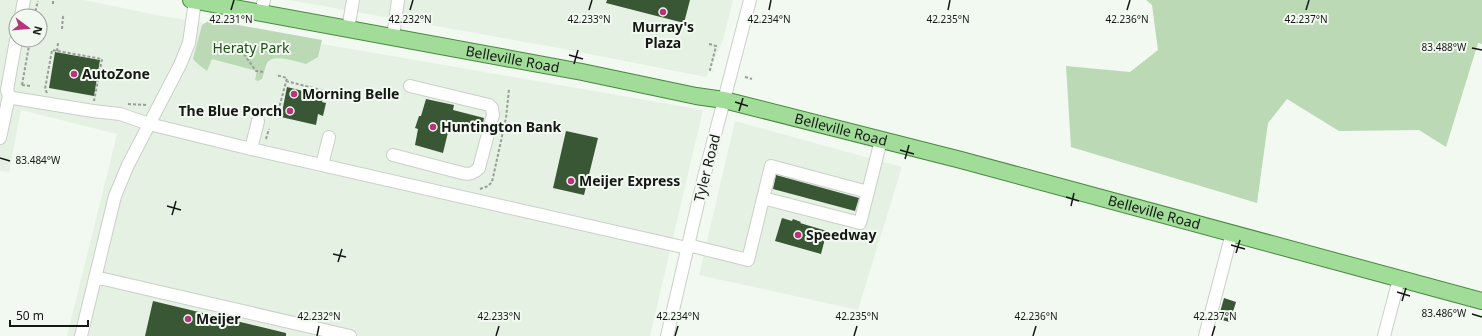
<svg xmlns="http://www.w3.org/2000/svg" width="1482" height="336" font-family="'Noto Sans',sans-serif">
  <rect width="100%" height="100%" fill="#f2f9f1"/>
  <path fill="#e5f2e3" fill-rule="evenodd" d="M 0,0 L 84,0 L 157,15 L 703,110 L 650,336 L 67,336 L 117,134 L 21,110 L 9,172 L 0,171 ZM 16,16 L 40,16 L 40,40 L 16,40 Z
    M 289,0 L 733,0 L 723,40 L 706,77 L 553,47 Z
    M 735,121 L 902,167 L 858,310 L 699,275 Z"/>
  <path fill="#bad9b4" d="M 1146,0 L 1482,0 L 1482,44 L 1478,43 L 1446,147 L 1419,130 L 1339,131 L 1287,99 L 1268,123 L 1257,203 L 1071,147 L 1066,66 L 1130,72 L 1158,50 L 1152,5 Z
    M 210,20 L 322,40 L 318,57 L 306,64 C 297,62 273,53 267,63 C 265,67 264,74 262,79 L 258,81 L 255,80 L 257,71 L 212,59 L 207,71 L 199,65 L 193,59 L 202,25 Z"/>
  <path fill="#3a5735" d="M 607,0 L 690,0 L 684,23 L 606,3 Z
    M 55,52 L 100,60 L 94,96 L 49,88 Z
    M 287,87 L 323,96 L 322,102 L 326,103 L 323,116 L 318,114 L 316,125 L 281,117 Z
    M 426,99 L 454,105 L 453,110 L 484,118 L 481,132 L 450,124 L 443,153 L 415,145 L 418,129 L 415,128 L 419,116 L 421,116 Z
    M 566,131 L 598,138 L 584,195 L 553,188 Z
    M 776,175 L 859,198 L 855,211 L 773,189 Z
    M 782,218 L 792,221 L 793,219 L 801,222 L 800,223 L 827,231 L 821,254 L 775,241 Z
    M 1224,298 L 1236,302 L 1230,322 L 1218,319 Z
    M 153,301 L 286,333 L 286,336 L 145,336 Z"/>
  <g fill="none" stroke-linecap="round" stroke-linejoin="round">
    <defs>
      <path id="minor" d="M 261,13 L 264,0
        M 21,16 L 24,0
        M 348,29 L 353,0
        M 393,37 L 398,0
        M 16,40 L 7,90 L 9,96 L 13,98 L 93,111 L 120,114 L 149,124 L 251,149 L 687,248
        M 0,138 L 9,96
        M 251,149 L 258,121
        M 393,155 L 462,173 C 470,175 474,173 479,168 L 493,115 L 492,108 L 489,105 L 410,86
        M 322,165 L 329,137
        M 763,198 L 860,223 L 868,192
        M 688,245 L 748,260 L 771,166 L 868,192 L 881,140
        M 95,277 L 350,336
        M 81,336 L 115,196 L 128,165 L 180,65 L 189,43 L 195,1
        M 667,336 L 704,177 L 750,0
        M 1205,336 L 1232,233
        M 1384,336 L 1399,279"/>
      <g id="major">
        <path id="s1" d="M 191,0 L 582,72 L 696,96 L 724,100 L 961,160 L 1482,301"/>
      </g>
    </defs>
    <use href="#minor" stroke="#c9d0c8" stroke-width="14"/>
    <use href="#major" stroke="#48883e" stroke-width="18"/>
    <path stroke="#989d98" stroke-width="2" stroke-dasharray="3 2" stroke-linecap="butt" d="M 53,4 L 53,0
      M 34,16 L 38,1
      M 62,29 L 63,17 L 65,15
      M 231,43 L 231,48 L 235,52 L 241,50 L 245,45
      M 709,44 L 716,46 L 710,70 L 713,71
      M 241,50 L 256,71 L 264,72
      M 57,51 L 58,43
      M 745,77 L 752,79
      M 286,81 L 333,93
      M 22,85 L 30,40
      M 22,85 L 31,86
      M 47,93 L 45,89 L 52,50 L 102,59 L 94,101
      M 128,104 L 146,105
      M 273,117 L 274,116 L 277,116 L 287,78 L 276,75
      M 266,139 L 269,129
      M 480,189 L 488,186 L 492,182 L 506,118 L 509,89"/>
    <use href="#minor" stroke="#fff" stroke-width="12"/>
    <use href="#major" stroke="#a1dc98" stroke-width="16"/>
  </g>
  <path fill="none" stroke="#161816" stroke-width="1.5" d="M 231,10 L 234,0M 410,10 L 413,0M 589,10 L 592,0M 769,10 L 771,0M 948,10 L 950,0M 1127,10 L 1130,0M 1306,10 L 1309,0M 1472,48 L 1482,50M 569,55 L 583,59M 574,64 L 578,50M 735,102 L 748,106M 739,111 L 743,98M 900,150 L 914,154M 0,158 L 10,161M 905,159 L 909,145M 1066,197 L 1079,201M 167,206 L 181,210M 1071,206 L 1074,193M 172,215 L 176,201M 1231,245 L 1245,249M 1236,253 L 1240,240M 333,254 L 346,257M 338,262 L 342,249M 1397,292 L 1410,296M 1402,301 L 1406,288M 1472,314 L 1482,317M 317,336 L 319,326M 496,336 L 499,326M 675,336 L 678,326M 854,336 L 857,326M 1033,336 L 1036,326M 1212,336 L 1215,326"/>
  <g fill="#b6347c" stroke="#f2f9f1" stroke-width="1.5">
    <circle cx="663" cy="12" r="4"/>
    <circle cx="74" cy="74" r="4"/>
    <circle cx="294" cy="94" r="4"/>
    <circle cx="290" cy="111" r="4"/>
    <circle cx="433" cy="127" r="4"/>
    <circle cx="571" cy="181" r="4"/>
    <circle cx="798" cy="235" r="4"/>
    <circle cx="188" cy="319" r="4"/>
  </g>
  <g text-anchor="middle" stroke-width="4" stroke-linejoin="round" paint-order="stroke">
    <g font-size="14" font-weight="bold" fill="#161816" stroke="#f2f9f1" text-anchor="start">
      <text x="663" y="32" text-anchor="middle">Murray's<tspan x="663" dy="16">Plaza</tspan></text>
      <text x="82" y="79">AutoZone</text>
      <text x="302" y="99">Morning Belle</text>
      <text x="282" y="116" text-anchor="end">The Blue Porch</text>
      <text x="441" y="132">Huntington Bank</text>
      <text x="579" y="186">Meijer Express</text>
      <text x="806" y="240">Speedway</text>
      <text x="196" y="324">Meijer</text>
    </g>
    <g font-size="14" fill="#204d19" stroke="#f2f9f1">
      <text x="251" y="53">Heraty Park</text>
    </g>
    <g font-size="14" fill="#161816" stroke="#f2f9f1">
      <text dy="5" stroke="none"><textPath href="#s1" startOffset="327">Belleville Road</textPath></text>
      <text dy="5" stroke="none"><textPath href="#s1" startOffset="663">Belleville Road</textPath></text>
      <text transform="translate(707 168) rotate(-76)" y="5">Tyler Road</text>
      <text dy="5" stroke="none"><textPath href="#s1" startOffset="987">Belleville Road</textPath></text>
    </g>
  </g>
  <g font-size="10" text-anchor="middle" fill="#161816" stroke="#f2f9f1" stroke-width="4" stroke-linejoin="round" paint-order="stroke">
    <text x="231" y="23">42.231°N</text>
    <text x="410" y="23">42.232°N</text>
    <text x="589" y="23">42.233°N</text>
    <text x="769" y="23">42.234°N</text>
    <text x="948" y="23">42.235°N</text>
    <text x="1127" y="23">42.236°N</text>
    <text x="1306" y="23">42.237°N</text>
    <text x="1444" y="51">83.488°W</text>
    <text x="38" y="164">83.484°W</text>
    <text x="1444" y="317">83.486°W</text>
    <text x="319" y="320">42.232°N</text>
    <text x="499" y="320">42.233°N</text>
    <text x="678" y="320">42.234°N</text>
    <text x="857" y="320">42.235°N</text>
    <text x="1036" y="320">42.236°N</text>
    <text x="1215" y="320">42.237°N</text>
  </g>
  <g transform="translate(28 28) rotate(106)"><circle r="19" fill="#f2f9f1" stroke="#9a9f99"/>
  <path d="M0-3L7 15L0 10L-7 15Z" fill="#b6347c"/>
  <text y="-6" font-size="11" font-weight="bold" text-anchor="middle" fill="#161816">N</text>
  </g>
  <path d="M10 320v6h78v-6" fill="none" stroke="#161816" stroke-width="2"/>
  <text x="16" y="320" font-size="12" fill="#161816" stroke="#f2f9f1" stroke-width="3" paint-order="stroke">50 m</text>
</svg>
